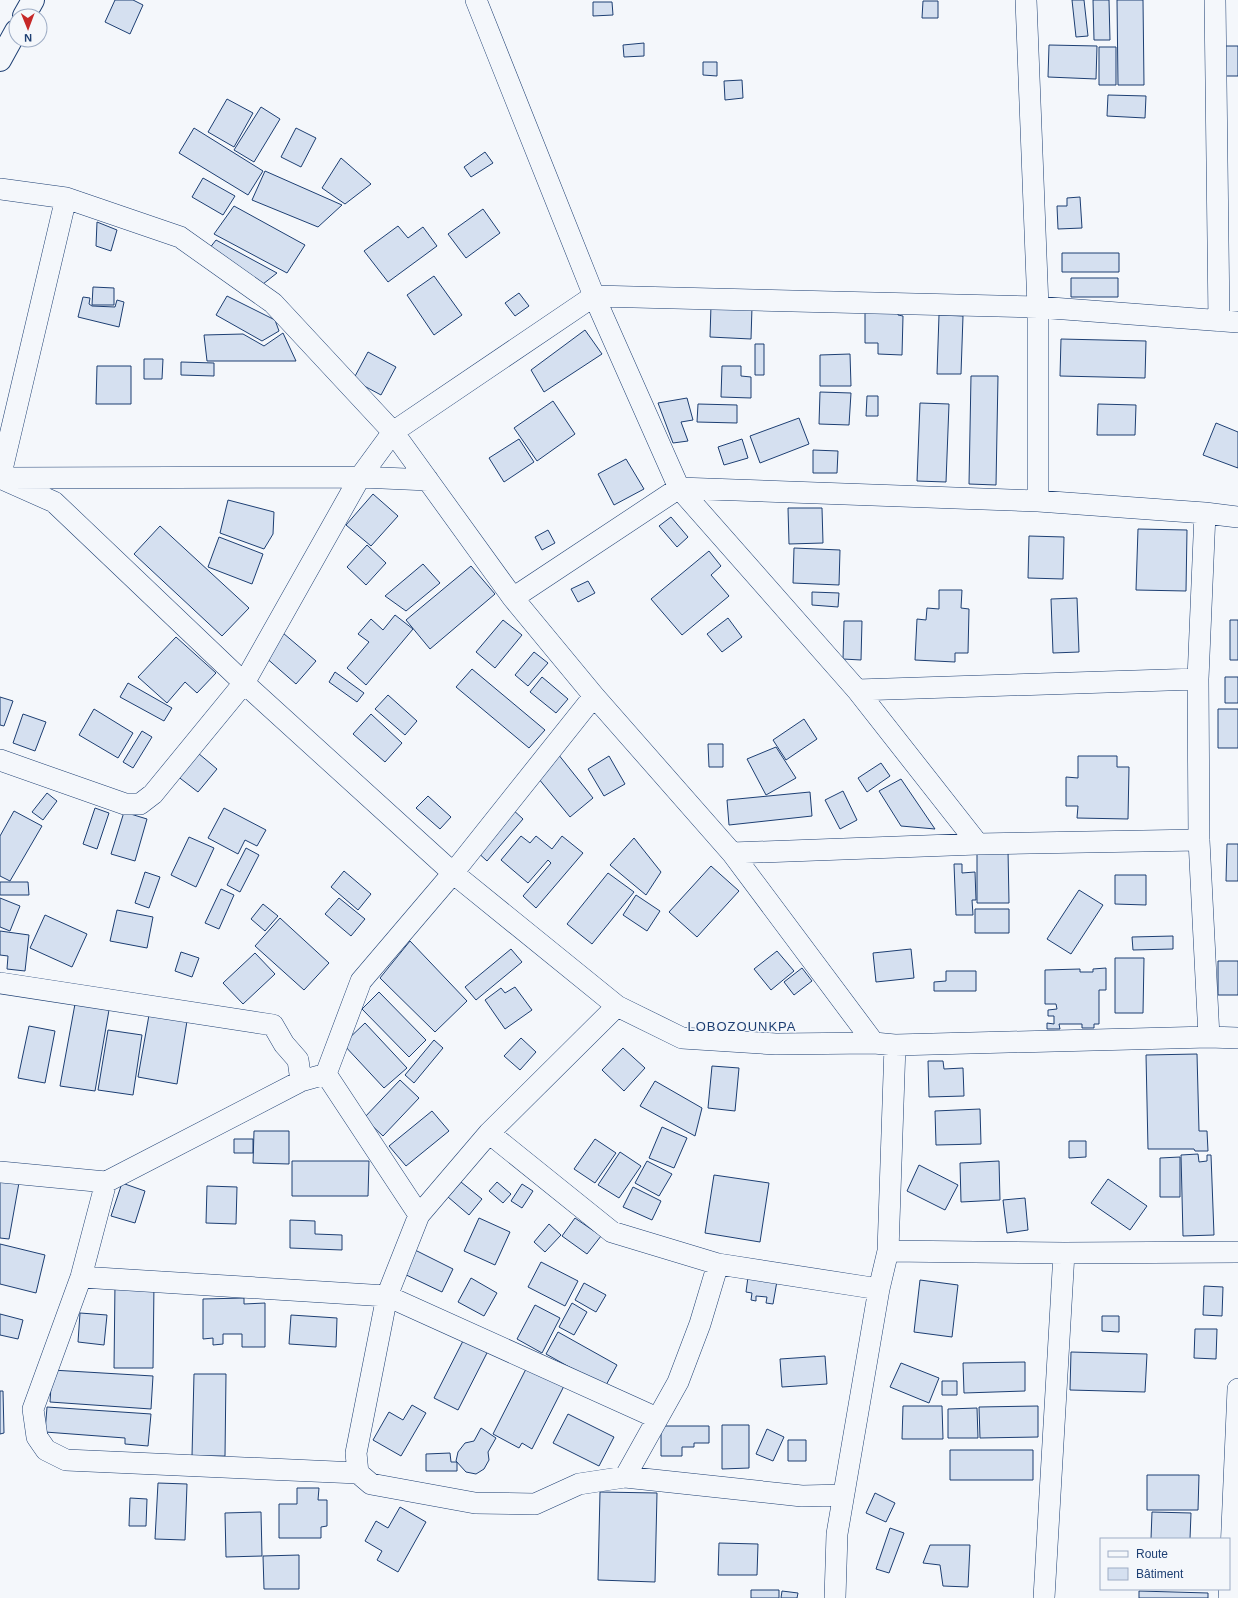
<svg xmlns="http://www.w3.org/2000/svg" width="1238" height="1598" font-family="Helvetica,sans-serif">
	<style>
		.building { fill: #d5e0f0; stroke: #1d3f73 }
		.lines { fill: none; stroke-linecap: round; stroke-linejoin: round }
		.street-casing { stroke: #1d3f73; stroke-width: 22 }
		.secondary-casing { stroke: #1d3f73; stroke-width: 24 }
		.street { stroke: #f4f7fb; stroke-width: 21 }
		.secondary { stroke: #f4f7fb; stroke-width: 22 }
		.labels { text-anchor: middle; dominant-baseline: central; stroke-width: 3; stroke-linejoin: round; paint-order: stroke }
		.neighbourhood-label { font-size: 13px; letter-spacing: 1px; fill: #1d3f73; stroke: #f4f7fb }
	</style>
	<rect width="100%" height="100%" fill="#f4f7fb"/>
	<path class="building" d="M115,0H133L143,5L130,34L105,22Z
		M1072,0H1084L1088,36L1076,37Z
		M1093,0H1109L1110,40H1094Z
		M1117,0H1143L1144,85H1118Z
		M923,1H938V18H922Z
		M593,2H612L613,15L593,16Z
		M644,43V56L624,57L623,45Z
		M1049,45L1097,46L1096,79L1048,77Z
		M1224,46H1238V76H1225Z
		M1099,47H1116V85H1099Z
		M703,62H717V76L703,75Z
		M742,80L743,98L725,100L724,81Z
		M1108,95L1146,96L1145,118L1107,116Z
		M227,99L253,113L234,147L208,132Z
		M261,107L280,119L254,162L234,150Z
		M194,128L263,171L248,195L179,153Z
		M296,128L316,138L301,167L281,157Z
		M485,152L493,163L471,177L464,167Z
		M341,158L371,184L345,204L322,188Z
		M265,171L342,205L318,227L252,200Z
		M203,178L235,196L223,215L192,197Z
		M1080,197L1082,228L1058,229L1057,206H1067V198Z
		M234,206L305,245L287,273L214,234Z
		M483,209L500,233L466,258L448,234Z
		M97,222L117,230L111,251L96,246Z
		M398,226L408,238L423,227L437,246L388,282L364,251Z
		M216,240L277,273L263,284L209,249Z
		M1062,253H1119V272H1062Z
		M434,276L462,315L434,335L407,295Z
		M1071,278H1118V297H1071Z
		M93,287L114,288V305H92Z
		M519,293L529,306L515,316L505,303Z
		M227,296L275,320L279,331L262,341L216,315Z
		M83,297L90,298L89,304L92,306L115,307L117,300L124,302L119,327L78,317Z
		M711,305L752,307L751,339L710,337Z
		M898,307V315L903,316L902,355L878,354V343H865V313Z
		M939,315L963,316L961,374H937Z
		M585,330L602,354L544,392L531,370Z
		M283,333L296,361H207L204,335L243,334L264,346Z
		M1061,339L1146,341L1145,378L1060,376Z
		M755,344H764V375H755Z
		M368,352L396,367L381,395L353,380Z
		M850,354L851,386H820V355Z
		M144,359H163L162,379H144Z
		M181,362L214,363V376L181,375Z
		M97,366H131V404H96Z
		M722,366H741V376L751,377V398L721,397Z
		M971,376H998L996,485L969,484Z
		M820,392L851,393L849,425L819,424Z
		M867,396H878V416H866Z
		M687,398L693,420L681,422L688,441L673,443L658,403Z
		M553,401L575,434L537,461L514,428Z
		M920,403L949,404L946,482L917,481Z
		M698,404L737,405V423L697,422Z
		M1098,404L1136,405L1135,435H1097Z
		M799,418L809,444L760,463L750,436Z
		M1216,423L1238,432V468L1203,455Z
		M519,439L534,462L504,482L489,458Z
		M742,439L748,458L724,465L718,447Z
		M813,450L838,451L837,473H813Z
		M626,459L644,489L614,505L598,474Z
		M373,494L398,516L371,546L346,525Z
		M228,500L274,512L273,534L264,549L220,533Z
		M788,508H822L823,543L789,544Z
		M671,517L688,537L677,547L659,526Z
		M160,526L249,608L222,636L134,554Z
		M1138,529L1187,530L1186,591L1136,590Z
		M548,530L555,543L542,550L535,537Z
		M1029,536L1064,537L1063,579L1028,578Z
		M219,537L263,554L252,584L208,567Z
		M367,545L386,563L366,585L347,567Z
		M794,548L840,550L839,585L793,583Z
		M709,551L721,566L711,575L729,596L682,635L651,599Z
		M423,564L440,583L406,611L385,596Z
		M471,566L495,594L430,649L406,620Z
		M588,581L595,593L578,602L571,589Z
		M939,590H962L961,608L969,609L968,653H955V662L915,660L917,619L926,620L927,608L939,609Z
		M812,592L839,593L838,607L812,605Z
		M1077,598L1079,652L1053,653L1051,599Z
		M395,615L413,629L366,685L347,668L369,642L358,634L371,619L383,630Z
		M728,618L742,637L722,652L707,634Z
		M503,620L522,635L495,668L476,652Z
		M1230,620H1238V660H1230Z
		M844,621H862L861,660L843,659Z
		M283,633L316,661L296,684L264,656Z
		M176,637L216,673L197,693L185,682L167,703L138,677Z
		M534,652L548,663L528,686L515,675Z
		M472,669L545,730L529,748L456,687Z
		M335,672L364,693L357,702L329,682Z
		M542,677L568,699L556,713L530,692Z
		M1225,677H1238V703H1225Z
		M128,683L172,708L164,721L120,697Z
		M388,695L417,721L405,735L375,709Z
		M0,697L13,701L4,726L0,725Z
		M94,709L133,733L118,758L79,735Z
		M1218,709H1238V748H1218Z
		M23,714L46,722L35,751L13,743Z
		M371,714L402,743L385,762L353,734Z
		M804,719L817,739L786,760L773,740Z
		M142,731L152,737L133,768L123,762Z
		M708,744H723V767H709Z
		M776,747L796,778L766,795L747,759Z
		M192,748L217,769L198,792L172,772Z
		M558,754L593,798L570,817L534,773Z
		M609,756L625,784L604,796L588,769Z
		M1078,756H1117V767H1129L1128,819L1077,818L1078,806H1066V777L1078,778Z
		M881,763L890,776L867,792L858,778Z
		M901,779L935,829L901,826L879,791Z
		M843,791L857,820L840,829L825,800Z
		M810,792L812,816L729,825L727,800Z
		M47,793L57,801L43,820L32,812Z
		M428,796L451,817L440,829L416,808Z
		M95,808L109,813L97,849L83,844Z
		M224,808L266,830L257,846L245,840L238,854L208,838Z
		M511,808L523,819L487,861L474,849Z
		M14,811L42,826L10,881L0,876V836Z
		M124,812L147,819L135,861L111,854Z
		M521,836L530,843L536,836L552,849L562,836L583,853L536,908L523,896L551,863L548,860L528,883L501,860Z
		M189,837L214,848L196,887L171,875Z
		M634,838L661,872L646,895L610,865Z
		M1227,844H1238V881H1226Z
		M246,848L259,855L240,892L227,885Z
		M977,850H1008L1009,903H977Z
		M954,864H962V873L975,872L976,900H972L973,915H956Z
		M711,866L739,891L697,937L669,912Z
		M344,871L371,894L358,910L331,887Z
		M145,872L160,877L149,908L135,903Z
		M608,873L634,892L592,944L567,924Z
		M1115,875H1146V905L1115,904Z
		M0,882H28L29,895H0Z
		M221,889L234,895L219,929L205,923Z
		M1079,890L1103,905L1071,954L1047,939Z
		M636,895L660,911L647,931L623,915Z
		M0,898L20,906L10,931L0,927Z
		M339,898L365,919L351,936L325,914Z
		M263,904L278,916L265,931L251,919Z
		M975,909H1009V933H975Z
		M117,910L153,917L147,948L110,941Z
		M45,915L87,934L72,967L30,948Z
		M280,918L329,963L304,990L255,946Z
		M0,931L29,935L25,971L7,969L8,956L0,955Z
		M1173,936V949L1133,950L1132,937Z
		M410,941L467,1001L435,1032L380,978Z
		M511,949L522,962L476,1000L465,987Z
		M911,949L914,978L876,982L873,953Z
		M777,951L794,971L771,990L754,969Z
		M181,952L199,958L192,977L175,971Z
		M255,953L275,974L243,1004L223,983Z
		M1115,958H1144L1143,1013H1115Z
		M1218,961H1238V995H1218Z
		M802,968L812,981L794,995L784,982Z
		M1106,968V990H1099V1024H1094V1028H1082V1024H1059L1060,1029H1047V1023L1054,1024V1016H1048V1010L1057,1009L1056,1004H1045V970L1080,969V972H1093V969Z
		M946,971H976V991H934V982L946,981Z
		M515,987L532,1010L505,1029L485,1000L501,988L505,993Z
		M379,992L426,1040L409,1057L362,1009Z
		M75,1004L109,1010L95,1091L60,1086Z
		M149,1015L187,1021L177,1084L138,1077Z
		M365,1023L407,1068L384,1088L343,1044Z
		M29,1026L55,1031L45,1083L18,1078Z
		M108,1030L142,1035L133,1095L98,1090Z
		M521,1038L536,1052L520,1070L504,1056Z
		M434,1040L443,1048L414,1083L405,1075Z
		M623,1048L645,1068L624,1091L602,1070Z
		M1197,1054L1199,1131H1207L1208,1151H1195L1194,1149H1148L1146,1055Z
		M928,1061H943L944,1069L963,1068L964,1096L929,1097Z
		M712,1066L739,1068L735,1111L708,1108Z
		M400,1080L419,1098L383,1136L364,1118Z
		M655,1081L702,1108L695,1136L640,1106Z
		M980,1109L981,1144L936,1145L935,1111Z
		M432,1111L449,1131L406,1166L389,1146Z
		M662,1127L687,1138L674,1168L649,1158Z
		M254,1131H289V1164L253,1163Z
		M234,1139H253V1153H234Z
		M595,1139L616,1153L595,1183L574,1169Z
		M1069,1141H1086V1157L1069,1158Z
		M620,1152L641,1166L619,1198L598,1185Z
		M1198,1154L1199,1162L1207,1161V1155H1211L1214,1235L1183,1236L1181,1155Z
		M1180,1157V1197H1160V1158Z
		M292,1161H369L368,1196H292Z
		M647,1161L672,1174L659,1196L635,1183Z
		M999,1161L1000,1200L961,1202L960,1163Z
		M919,1165L958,1185L945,1210L907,1191Z
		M0,1174L20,1177L9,1239L0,1238Z
		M714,1175L769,1183L760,1242L705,1233Z
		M1108,1179L1147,1206L1130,1230L1091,1203Z
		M461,1182L482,1199L469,1215L448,1197Z
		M497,1182L511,1194L503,1203L489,1191Z
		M122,1183L145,1191L135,1223L111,1216Z
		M522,1184L533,1191L522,1208L511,1201Z
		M207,1186L237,1187L236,1224L206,1223Z
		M633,1187L661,1201L652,1220L623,1207Z
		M1025,1198L1028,1230L1007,1233L1003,1200Z
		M479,1218L510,1232L495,1265L464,1251Z
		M575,1218L601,1236L587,1254L562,1236Z
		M290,1220L315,1221V1234L342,1235V1250L290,1248Z
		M549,1224L561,1235L545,1252L534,1242Z
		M0,1244L45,1255L36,1293L0,1284Z
		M411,1248L453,1269L442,1292L400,1272Z
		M541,1262L578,1281L565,1306L528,1287Z
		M748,1277L777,1281L773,1304L766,1303L767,1297L756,1296V1301L751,1300L752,1293L746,1292Z
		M471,1278L497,1293L484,1316L458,1302Z
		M920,1280L958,1285L952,1337L914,1332Z
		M115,1283H154L153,1368H114Z
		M584,1283L606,1295L596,1312L575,1300Z
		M1204,1286L1223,1287L1222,1316L1203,1315Z
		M244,1298V1304L265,1303V1347H242V1334H223V1344L213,1345V1338L203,1339V1299Z
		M572,1303L587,1312L574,1335L559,1327Z
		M535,1305L560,1318L542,1353L517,1339Z
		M80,1313L107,1315L104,1345L78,1342Z
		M0,1314L23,1320L18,1339L0,1335Z
		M291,1315L337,1318L336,1347L289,1344Z
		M1102,1316H1119V1332L1102,1331Z
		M1195,1329H1217L1216,1359L1194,1358Z
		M558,1332L617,1365L605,1387L546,1354Z
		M465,1337L489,1349L458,1410L434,1398Z
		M1071,1352L1147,1354L1145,1392L1070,1390Z
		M825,1356L827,1384L782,1387L780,1359Z
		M1025,1362V1391L964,1393L963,1363Z
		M901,1363L939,1378L929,1403L890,1387Z
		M527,1367L564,1386L532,1449L522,1443L519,1448L493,1434Z
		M52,1370L153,1376L151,1409L50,1402Z
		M194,1374H226L225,1456H192Z
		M942,1381H957V1395H942Z
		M0,1391H3L4,1433L0,1434Z
		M412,1405L426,1413L401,1456L373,1440L389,1412L403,1420Z
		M903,1406H942L943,1439H902Z
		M1038,1406V1437L980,1438L979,1407Z
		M47,1407L151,1414L148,1446L125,1444V1438L45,1432Z
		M977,1408L978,1438H948V1409Z
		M568,1414L614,1437L599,1466L553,1443Z
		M722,1425H749V1468L722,1469Z
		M661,1426H709V1443H694V1447H682V1456H661Z
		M481,1428L496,1438L488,1452L489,1460L484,1469L476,1474L466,1472L456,1461L458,1452L465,1443L474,1441Z
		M767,1429L784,1437L773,1461L756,1454Z
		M788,1440H806V1461H788Z
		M950,1450H1033V1480H950Z
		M450,1453L451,1462H457V1471H426V1454Z
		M1147,1475H1199L1198,1510H1147Z
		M158,1483L187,1484L185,1540L155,1539Z
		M297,1488H319L318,1500H327V1526L321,1527V1538H279V1504H297Z
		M600,1492L657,1493L655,1582L598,1580Z
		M875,1493L895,1503L886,1522L866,1513Z
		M130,1498L147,1499L146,1526H129Z
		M400,1507L426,1522L398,1572L377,1560L382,1551L365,1541L376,1521L388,1528Z
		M261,1512L262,1556L226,1557L225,1513Z
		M1152,1512L1191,1513L1190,1539H1151Z
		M890,1528L904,1533L889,1573L876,1569Z
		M719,1543L758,1544L757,1575H718Z
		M930,1545H970L968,1587L943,1586L940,1565L923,1563Z
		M299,1555V1589H264L263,1556Z
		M751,1590H779V1598H751Z
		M782,1591L798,1593L797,1598H781Z
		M1139,1591L1208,1593V1598H1139Z"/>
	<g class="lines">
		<defs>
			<path id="street" d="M476,0L594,296L679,488L857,690L978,844
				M1026,0L1038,307V501
				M1215,0L1219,321
				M0,189L66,198L180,237L273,303L393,432L513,598L594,696L732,853L874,1043
				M66,198L0,478L54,502L244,683L453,873L617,1006L682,1038L776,1044L874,1043L895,1045L1209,1037L1238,1038
				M6,478L360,477L428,480
				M1205,513L1198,679L1199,840L1209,1037
				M513,598L679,488L1038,501L1205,513L1238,517
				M857,690L1198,679
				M0,760L125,804H140L153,794L244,683L360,477L393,432L594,296L1038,307L1238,322
				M732,853L978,844L1199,840
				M0,983L273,1025L284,1044L298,1060L301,1081
				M617,1006L489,1133L419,1215L387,1296L657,1418
				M326,1074L361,981L453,873L594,696
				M489,1133L612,1232L718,1264L879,1289
				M0,1172L106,1182L301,1081L326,1074L419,1215
				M106,1182L81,1277L33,1409L37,1437L46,1450L66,1460L358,1473L371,1484L475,1503L535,1504L579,1484L625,1477L802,1496L843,1495
				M888,1251L1064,1253L1238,1252
				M81,1277L387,1296L356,1453L358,1473
				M625,1477L678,1382L700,1324L718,1264
				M835,1598L837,1534L879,1289L888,1251L895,1045
				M1044,1598L1064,1253
				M1229,1598L1238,1389"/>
			<path id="secondary" d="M24,16L33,0
				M0,60L16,31"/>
		</defs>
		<use href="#street" class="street-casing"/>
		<use href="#secondary" class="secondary-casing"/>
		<use href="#street" class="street"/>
		<use href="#secondary" class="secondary"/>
	</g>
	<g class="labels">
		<g class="neighbourhood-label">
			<text x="742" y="1026">LOBOZOUNKPA</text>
		</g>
	</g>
	<rect x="1100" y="1538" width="130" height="52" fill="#f4f7fb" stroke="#9eadc5"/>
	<rect x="1108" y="1551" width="20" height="6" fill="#f4f7fb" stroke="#9eadc5"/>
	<text x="1136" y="1558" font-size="12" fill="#1d3f73">Route</text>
	<rect x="1108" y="1568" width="20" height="12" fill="#d5e0f0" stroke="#9eadc5"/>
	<text x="1136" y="1578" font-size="12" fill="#1d3f73">Bâtiment</text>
	<g transform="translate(28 28) rotate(179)"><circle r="19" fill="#f4f7fb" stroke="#9eadc5"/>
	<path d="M0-3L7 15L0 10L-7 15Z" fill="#c62828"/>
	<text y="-6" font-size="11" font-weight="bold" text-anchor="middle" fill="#1d3f73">N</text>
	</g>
</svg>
